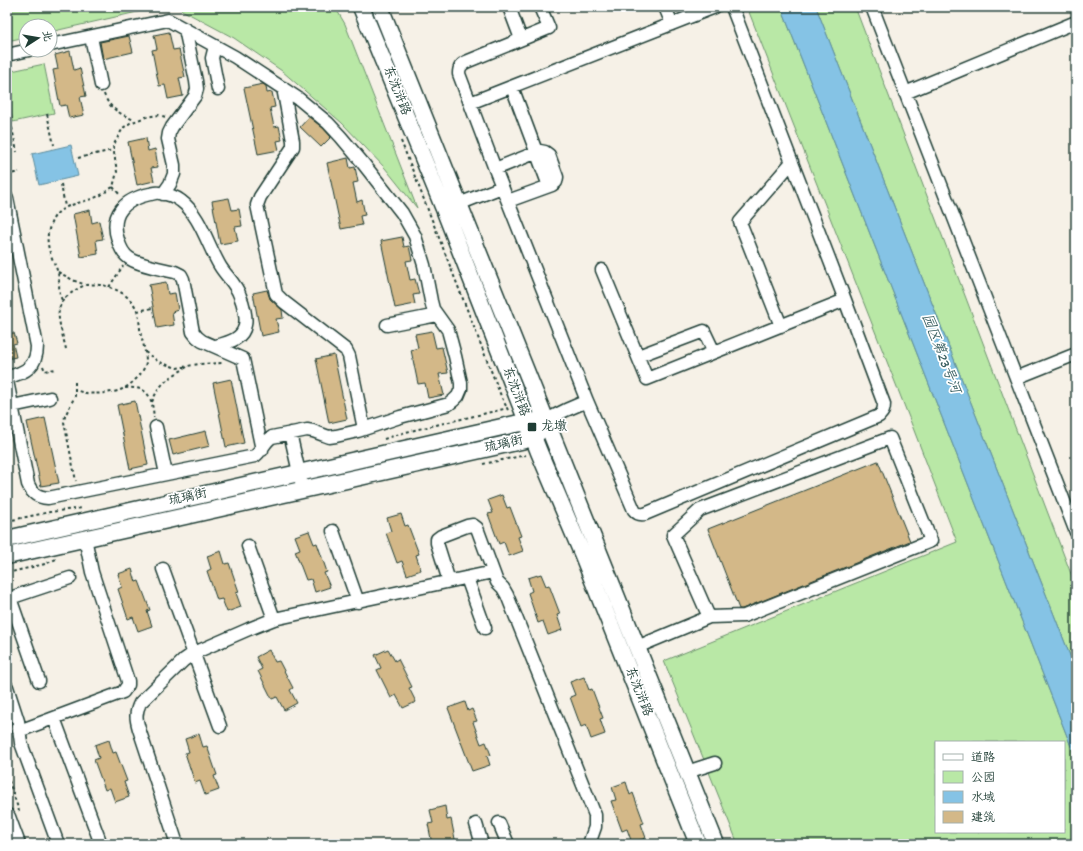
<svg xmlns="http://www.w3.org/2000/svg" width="1083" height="851" font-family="'Gochi Hand','LXGW WenKai TC',sans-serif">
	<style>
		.green { fill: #b9e8a6; stroke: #6c926d; fill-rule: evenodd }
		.water { fill: #85c3e5; stroke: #5c8d9e }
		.building { fill: #d3b888; stroke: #1f3d34 }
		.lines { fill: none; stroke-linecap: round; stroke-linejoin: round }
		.minor-casing { stroke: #1f3d34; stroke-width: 15 }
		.major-casing { stroke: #1f3d34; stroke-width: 19 }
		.path { stroke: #1f3d34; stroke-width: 2; stroke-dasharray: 3 3; stroke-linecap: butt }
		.minor { stroke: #fff; stroke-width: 12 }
		.major { stroke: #fff; stroke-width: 16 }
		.poi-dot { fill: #1f3d34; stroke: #fff; stroke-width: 1.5 }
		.labels { text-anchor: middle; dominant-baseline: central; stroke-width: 3.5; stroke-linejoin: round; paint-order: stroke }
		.street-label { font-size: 13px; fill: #1f3d34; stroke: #fff }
		.poi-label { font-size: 13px; fill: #1f3d34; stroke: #fff; text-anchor: start }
		.water-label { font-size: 14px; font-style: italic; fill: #385e60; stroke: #fff }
	</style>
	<rect width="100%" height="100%" fill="#f6f1e7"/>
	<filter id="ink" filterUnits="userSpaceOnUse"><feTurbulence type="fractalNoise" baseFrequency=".025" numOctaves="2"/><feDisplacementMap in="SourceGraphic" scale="8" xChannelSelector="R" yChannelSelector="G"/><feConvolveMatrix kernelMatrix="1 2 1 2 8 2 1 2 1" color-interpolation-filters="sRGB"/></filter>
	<g filter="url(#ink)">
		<path class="green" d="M7,7H159L50,32V26H26V37L7,41Z
			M176,7H335L345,24L417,208L385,168L342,123L282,71L234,38Z
			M747,7H781L1076,759V844H738L664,661L957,542L910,420ZM936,742H1064V832H936Z
			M816,7H855L1076,587V671Z
			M44,64L54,113L13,122L7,92V72Z"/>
		<path class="water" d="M781,7H816L1076,671V759Z
			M71,145L78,176L39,185L32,154Z"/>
		<path class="building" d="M169,32L173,50L179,49L185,77L179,78L183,96L168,99L165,85L159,86L152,50L157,49L154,35Z
			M129,36L133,52L103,59L100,42Z
			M70,51L74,70L80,68L86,96L80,97L84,115L69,118L66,105L60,106L53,70L58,69L55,55Z
			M263,84L266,86L267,93L272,92L275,107L270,108L274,127L279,126L282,140L277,141L279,150L258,154L244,88Z
			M309,117L323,128L331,137L321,147L300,127Z
			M146,138L148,151L155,149L158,167L151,168L154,181L137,185L128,142Z
			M348,158L350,168L355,167L358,182L353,183L357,202L362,200L365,215L360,216L362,225L341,229L327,163Z
			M229,198L232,210L239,209L242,226L235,227L238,241L220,244L212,201Z
			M90,210L92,223L99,221L103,239L96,240L98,254L81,257L73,214Z
			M402,237L404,247L409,246L412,260L406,261L410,280L415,279L419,294L413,295L415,304L395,308L381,241Z
			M166,282L168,294L175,293L178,310L172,312L174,325L157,328L149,285Z
			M267,290L270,299L282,310L283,318L276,319L279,332L261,336L253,293Z
			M432,331L436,348L442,347L448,373L439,374L444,395L428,398L425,383L418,384L411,350L418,348L415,334Z
			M10,332L11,333H14L17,343L13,344L16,357L7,359V333Z
			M334,355L347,419L329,423L316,359Z
			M231,379L244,443L226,447L213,383Z
			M135,401L148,465L130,469L117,405Z
			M45,418L59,483L41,486L27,422Z
			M206,431L210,446L173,455L169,440Z
			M878,461L910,541L742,609H739L708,529Z
			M502,495L507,508L510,507L521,536L518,537L523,551L509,556L504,542L499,544L488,514L493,513L488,500Z
			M401,514L405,526L408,525L419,554L416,555L421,570L407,575L402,561L397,563L386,533L391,531L387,518Z
			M309,531L314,544L317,543L327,572L324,573L330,587L315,592L311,579L306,580L295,551L300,549L295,536Z
			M221,551L225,564L229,563L239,592L236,593L241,607L227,612L222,599L217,600L207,571L211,569L207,556Z
			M132,569L136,582L139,581L150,610L147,611L152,626L138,631L133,617L128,619L118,589L122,587L118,574Z
			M541,574L546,586L549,585L560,614L557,615L562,630L548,635L543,621L538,623L528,593L532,591L528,578Z
			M388,649L395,661L398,659L412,687L409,688L416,702L403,708L396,695L391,698L377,670L381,668L375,655Z
			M269,650L275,662L279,661L293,688L290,690L297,703L284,710L277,697L272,699L258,671L262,669L256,657Z
			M584,677L589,690L592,689L603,718L600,719L605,734L591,739L586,725L581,727L570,697L575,695L570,682Z
			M465,702L468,711L472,709L477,721L473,722L481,744L486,742L491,755L487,756L490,765L472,771L448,708Z
			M199,734L203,747L207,746L217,775L214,776L219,790L205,795L200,781L195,783L185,753L189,752L185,739Z
			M109,740L113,753L116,752L127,781L124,782L129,797L115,802L110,788L105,790L94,760L99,758L95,745Z
			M626,782L630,795L633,793L644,823L641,824L646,838L632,843L627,829L622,831L611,801L616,800L612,787Z
			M445,806L447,820L451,819L456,844H432L428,824L433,823L430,810Z"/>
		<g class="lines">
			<defs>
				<path id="minor" d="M509,7L521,39
					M540,7L549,28L466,62C461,65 459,67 459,74L495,169L587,401L634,510C637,514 640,515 645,514L879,416C883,412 884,410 884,404L845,300L732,7
					M665,7L672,24
					M872,7L1076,532
					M91,37L101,85
					M215,46L212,58L218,89
					M7,55L29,50
					M512,87L549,186
					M283,88L293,141V147L260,197L257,205L276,294L284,302L346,350L349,356L364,429
					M905,93L1076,22
					M470,103L715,7
					M495,169L540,151L545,152L549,155L557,177L556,182L552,185L508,201
					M163,194L170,184L174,174V165L168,139L169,133L172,127L195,96L197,89L196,81L185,29
					M7,198L37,346C37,366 26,373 7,377
					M451,207L502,187
					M602,270L647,379L845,300
					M387,325L437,315
					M781,326L740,222L792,162
					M215,346C226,343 243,340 245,325C247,318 243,303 240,296C236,284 226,276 220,266C208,246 200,215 181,201C176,197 166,193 159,193C156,192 153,194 150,194C125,199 109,214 118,240C120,247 123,254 129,258C138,265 163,269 175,272L181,275L183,279L193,332L197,337L202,341L243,359L262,450
					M638,356L704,331L714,352
					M1016,378L1076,354
					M7,381L28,484C32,494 38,497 48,498L255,456C262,451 264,442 272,437L307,430L313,431L329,437L336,436L358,431L400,417L449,404L454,400L458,396L461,389V383L455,356L448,330L433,309L431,301L424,265L415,236L402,213L362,162L341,137L328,123L299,99L235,57L168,20L50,45
					M12,406L50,398
					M546,420L566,410L587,401
					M156,427L166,474
					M290,433L303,490
					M333,531L358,602
					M248,546L274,619
					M163,569L220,726
					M467,578L485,628
					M449,581L437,543V539L441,536L467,526L473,525L477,528L497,582L503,588L507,595L595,815V827L589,844
					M10,598L39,681
					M7,599L70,578
					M637,647L709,617L744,616L931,541L890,438L700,510L673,535L709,617
					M7,687L18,721L21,743L58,844
					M54,718L101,844
					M19,731L123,692L128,685V681L92,572L85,538
					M687,772L715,763
					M499,823L508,844
					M476,824L482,844
					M177,844L139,729C136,719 135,713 140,703L184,660L194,653L249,629L274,619L493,572"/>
				<path id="major" d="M361,7L444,209L539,452L582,553L698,844
					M380,7L716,844
					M7,539L515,424L536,421
					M7,556L534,438L540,430
					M7,817L17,844"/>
			</defs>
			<use href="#minor" class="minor-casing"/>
			<use href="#major" class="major-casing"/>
			<path class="path" d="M104,94C109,109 121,114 134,120
				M7,104L17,152
				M47,114L54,145
				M401,141L501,396L508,410
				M78,158L113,150
				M7,175L19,172
				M61,184L65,207
				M113,187L120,195
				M58,272L75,281L86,285
				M109,287L123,266
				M62,300C57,290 61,281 57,270C54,262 49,253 48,244C47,238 48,232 50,226C57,202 82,205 101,195C105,193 109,189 113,187L117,172L113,146L123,128L130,123L146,117L159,115L166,117
				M137,311L153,308
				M66,349C64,340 57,319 59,310C59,308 61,304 62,302C64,298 70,294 73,292C77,289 82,286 87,285C105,282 128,292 136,308C140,316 139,326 141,335C143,343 146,353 146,362C145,372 130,387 120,390C118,391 114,392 112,392C100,394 87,395 76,390
				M145,352L159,362L177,368L199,364L224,363
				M43,366L45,371L55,369
				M75,382V396L65,416L64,422L76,481
				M125,388C149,386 152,397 154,418
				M152,402C160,382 169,378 187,367
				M384,439L406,432L508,408
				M483,464L526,455
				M7,521L50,512L82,508
				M7,573L45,564L56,559
				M7,775L19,811"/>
			<use href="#minor" class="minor"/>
			<use href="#major" class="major"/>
		</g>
	</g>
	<rect class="poi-dot" x="527" y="422" width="10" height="10" rx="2"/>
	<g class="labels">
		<g class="street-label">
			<text transform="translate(396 91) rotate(68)">东沈浒路</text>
			<text transform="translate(515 392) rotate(69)">东沈浒路</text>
			<text transform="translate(504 445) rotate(-13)">琉璃街</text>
			<text transform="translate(188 498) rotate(-13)">琉璃街</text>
			<text transform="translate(638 692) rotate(68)">东沈浒路</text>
		</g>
		<g class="poi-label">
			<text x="541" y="427">龙墩</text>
		</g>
		<g class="water-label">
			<text transform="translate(940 354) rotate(69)">园区第23号河</text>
		</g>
	</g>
	<rect width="1083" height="851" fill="none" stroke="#fff" stroke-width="24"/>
	<rect x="12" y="12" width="1059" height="827" fill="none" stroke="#1f3d34" stroke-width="1.5" filter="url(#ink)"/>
	<rect x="935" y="741" width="130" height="92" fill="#ffffff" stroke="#a5b1ae"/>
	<rect x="943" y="754" width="20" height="6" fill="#ffffff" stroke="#a5b1ae"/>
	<text x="971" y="761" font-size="12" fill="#1f3d34">道路</text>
	<rect x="943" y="771" width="20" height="12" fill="#b9e8a6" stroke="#a5b1ae"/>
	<text x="971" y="781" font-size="12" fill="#1f3d34">公园</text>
	<rect x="943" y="791" width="20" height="12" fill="#85c3e5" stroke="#a5b1ae"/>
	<text x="971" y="801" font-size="12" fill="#1f3d34">水域</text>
	<rect x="943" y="811" width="20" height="12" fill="#d3b888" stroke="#a5b1ae"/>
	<text x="971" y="821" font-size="12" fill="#1f3d34">建筑</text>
	<g transform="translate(38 38) rotate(78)"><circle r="19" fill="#ffffff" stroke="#a5b1ae"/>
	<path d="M0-3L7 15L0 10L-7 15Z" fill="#1f3d34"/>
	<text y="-6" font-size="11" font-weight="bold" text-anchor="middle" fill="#1f3d34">北</text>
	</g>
</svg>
